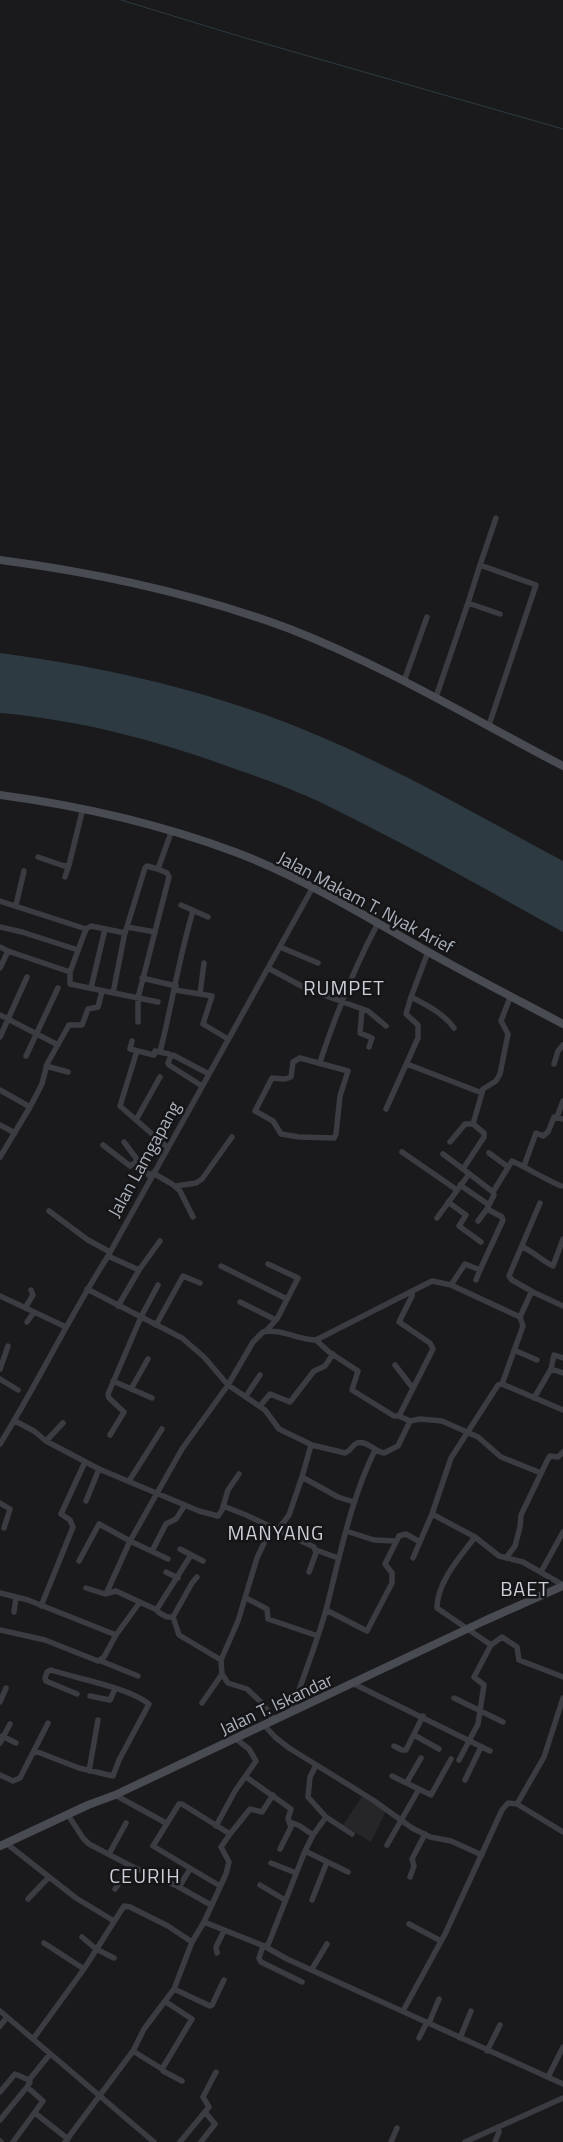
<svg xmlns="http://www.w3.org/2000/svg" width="563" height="2142" font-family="'Titillium Web',sans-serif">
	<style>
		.built { fill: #262629 }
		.water { fill: #2e3a42 }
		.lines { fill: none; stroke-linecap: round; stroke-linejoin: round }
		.stream { stroke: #2e3a42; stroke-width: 1 }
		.street { stroke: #3a3c42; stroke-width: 5.5 }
		.secondary { stroke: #484b52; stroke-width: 8 }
		.labels { text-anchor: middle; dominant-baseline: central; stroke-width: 5; stroke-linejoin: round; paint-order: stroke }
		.street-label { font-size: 18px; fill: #abb1bc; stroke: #151517 }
		.quarter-label { font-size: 20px; letter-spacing: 1px; fill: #cdd0d8; stroke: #151517 }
	</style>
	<rect width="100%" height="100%" fill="#1a1a1c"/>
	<path class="built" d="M363,1795L387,1809L371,1842L343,1825Z"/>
	<path class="water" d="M0,653C105,667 208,690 307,731C395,767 479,816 563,861V932C489,891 415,849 340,812C307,795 273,782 238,770C162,742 82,720 0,713Z"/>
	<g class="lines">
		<path class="stream" d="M121,0L242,37L563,129"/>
		<path class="street" d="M480,565L496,518
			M468,603L480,565L536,585L489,725
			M404,681L427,617
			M436,697L468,603L500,614
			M38,857L64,866L69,865L83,808
			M65,877L69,865
			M0,901L86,929L70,972V984L158,1002
			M16,905L24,871
			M181,905L208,917
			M0,927L22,932L78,950
			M127,927L155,932
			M86,929L91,926L125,933L145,868L147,866L158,869
			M0,947L8,951
			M280,947L318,963
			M428,952L411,997C427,1005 444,1014 454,1028
			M0,968L8,951L70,972
			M268,968L307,989L368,1011L386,1026
			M142,978L176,986
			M91,988L105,929
			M175,990L212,996L203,1024L228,1039
			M113,993L125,932
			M200,994L204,963
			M362,1010L360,1033L372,1038L369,1047
			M0,1015L58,1045
			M138,1022V998L169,877L167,873L158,869L172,830
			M0,1037L27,977
			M132,1041L130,1049L154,1055L155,1051L169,1054
			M160,1052C172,1005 179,957 193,911
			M136,1054L120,1106L167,1147
			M26,1056L58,988
			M300,1058L348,1071L340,1096L336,1134L334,1138L299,1137L281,1134L273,1121L255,1111L272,1078L285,1079L291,1077L293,1062Z
			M320,1062C336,1014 354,968 378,923
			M407,1064L482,1093L483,1089L496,1081L500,1074L508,1034L501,1021L511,995
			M554,1064L558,1051L563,1045
			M46,1066L68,1072
			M202,1086L169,1065L168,1063L171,1056L173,1055L209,1074
			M0,1090L30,1107
			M386,1109L418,1038V1025L406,1014L411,997
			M557,1117L563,1101
			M136,1120L160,1077
			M0,1125L15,1133
			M124,1142L151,1178
			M450,1142L465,1124H473
			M103,1145L130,1166L139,1160
			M402,1152L457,1190
			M489,1153L508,1167
			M443,1154L463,1169
			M0,1157L30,1107L42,1084L47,1064L69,1025H82L88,1009L98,1007L102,991
			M524,1166L536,1133L543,1136L548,1132L554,1117L563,1119
			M153,1173L172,1184L180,1191L193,1217
			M460,1185L489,1205
			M176,1186L196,1183L202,1179L232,1137
			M493,1192L512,1161C529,1169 543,1178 561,1186
			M448,1202L466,1215L459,1226L481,1242
			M49,1211L88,1240L110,1252
			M437,1218L469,1174
			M478,1221L487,1209
			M523,1247C535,1253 541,1260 553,1266L563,1239
			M108,1256L139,1270L118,1306
			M221,1266L287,1299
			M139,1270L160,1241
			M476,1280L480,1270
			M451,1285L465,1264L480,1270L503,1220L502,1217L487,1209L494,1195L493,1192L463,1169L484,1137V1133L473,1124L482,1093
			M87,1289L182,1338L204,1357L228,1385L265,1410L279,1429L312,1445L345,1453C351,1451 352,1445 357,1443C366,1440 376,1452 384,1453L398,1446L410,1421
			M533,1292L512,1280L509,1276L540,1203
			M0,1296L66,1327
			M240,1302L276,1320
			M25,1308L33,1295L31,1290
			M27,1322L34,1312
			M156,1325L183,1276L200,1283
			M266,1331L277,1319L298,1278L268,1264
			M316,1340L329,1352L358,1371L352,1390L394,1416H399L410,1421L420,1419L442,1421L478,1437L501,1457L541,1473
			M514,1350L537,1360
			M395,1365L412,1387
			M0,1369L8,1346
			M551,1369L554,1355L563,1358
			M0,1379L18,1390
			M113,1381L152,1398
			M502,1384L523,1326L520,1317L531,1293H535L563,1306
			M131,1389L148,1359
			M246,1396L260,1375
			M534,1398L551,1369L563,1373
			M260,1406L270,1394L290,1402L314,1371L325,1366L333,1354
			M399,1416L433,1349L430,1343L399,1322L412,1296V1291
			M15,1421L34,1431L46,1441L99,1469L199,1511L218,1516L222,1510L228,1490L239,1474
			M110,1435L124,1412L109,1398L108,1394L141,1317L158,1285
			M46,1441L63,1423
			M0,1444C38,1383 69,1317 108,1256L313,887
			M302,1477L311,1445
			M129,1481L162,1429
			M86,1501L99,1469
			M0,1503L10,1509L4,1528
			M223,1506L246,1515L314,1547L316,1553L309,1572
			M432,1514L475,1537L499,1556L523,1562L563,1585
			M271,1528L257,1558L238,1621L221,1660L222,1674L228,1683L247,1689L263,1704L274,1720
			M277,1531L289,1515L302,1477L338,1497L354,1502
			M346,1531L374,1540L396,1541
			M475,1537C460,1557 437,1582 437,1608L491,1645
			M180,1549L203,1561
			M316,1550L338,1558
			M152,1551L166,1524L176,1519L185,1505
			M413,1558L432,1514L451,1458L498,1385L502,1384L563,1410
			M506,1558L515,1546L520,1527L521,1515L547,1461L550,1456L558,1457L563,1452
			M79,1561L99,1524L130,1541L182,1449L228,1385L253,1342L263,1332C279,1328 299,1340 316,1340L432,1281L451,1285L520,1317
			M166,1572L178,1578
			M541,1572L563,1532
			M197,1577L192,1583L173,1617L179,1635L221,1660
			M86,1588L105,1594L116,1591L157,1610
			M0,1593L28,1600L116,1635L104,1657L98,1661L45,1640L0,1630
			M106,1594L130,1541L168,1559
			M246,1598L267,1609L268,1619L318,1636
			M41,1606L73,1527L70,1520L61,1514L85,1462
			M326,1610L367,1631L392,1583V1573L385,1564L399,1536L406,1534L420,1542
			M14,1612L16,1597
			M173,1617H167L158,1612L157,1609L191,1555
			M116,1635L140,1602
			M101,1661L138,1676
			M354,1684L490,1751
			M90,1696L110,1700L115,1689
			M454,1698L503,1722
			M563,1698L544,1757L517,1804L563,1832
			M0,1702L6,1688
			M202,1703L222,1674
			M291,1712C303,1678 316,1645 326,1610C340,1556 350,1501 375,1450
			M264,1725L275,1737L289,1748L373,1800L412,1828L430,1837L451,1841L482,1855
			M414,1735L439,1749
			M2,1736L16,1743
			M0,1743L10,1724
			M394,1746L402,1750H406L423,1716
			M35,1751L79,1768L113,1776L119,1760L149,1704C127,1687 78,1679 51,1670L47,1672L45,1678L46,1681L77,1694
			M459,1760L478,1724L484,1685L474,1677L491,1645L502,1637L517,1647L519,1660L563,1677
			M316,1765L310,1777L308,1797L326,1817L352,1834
			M89,1771L98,1720
			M0,1775L13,1781L20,1778L48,1723
			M392,1776L431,1795L451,1759
			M246,1777L291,1809L288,1819L291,1827L280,1849
			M465,1780L481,1747
			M407,1782L421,1758
			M115,1795L166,1823
			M68,1815L83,1838L89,1844L131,1866L177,1886L211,1905
			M290,1822L300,1826L313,1835
			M216,1826L235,1791L256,1761L249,1749L236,1739
			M230,1834L250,1809L262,1812L273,1795
			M7,1844L76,1898L114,1921
			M387,1845L419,1789
			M305,1851L348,1872
			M109,1854L126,1823
			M271,1863L296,1873
			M410,1877L414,1866L412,1859L425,1834
			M260,1885L285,1900
			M179,1887L190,1869
			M115,1889L131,1866
			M28,1899L48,1878
			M312,1900L327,1862
			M204,1922L264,1946L268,1945L305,1851L313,1835L326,1817
			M409,1924L441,1941
			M82,1937L96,1949L114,1958
			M44,1943L84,1969
			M263,1946L259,1958L261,1962L302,1982
			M264,1946L287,1959L563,2084
			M217,1953L216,1947L224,1931
			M312,1969L327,1944
			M174,1989L210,2006L212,2005L224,1980
			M166,2002L192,2019L162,2069L163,2071L182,2081
			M0,2011L154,2142
			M403,2011L445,1934L502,1810L508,1803L517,1804
			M429,2023L439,1999
			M0,2026L7,2017
			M419,2038L427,2022
			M460,2038L471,2011
			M33,2039L84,1969L124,1906L130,1907L168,1926L192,1942
			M133,2051L162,2069
			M487,2051L500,2025
			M548,2077L563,2047
			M0,2092L15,2074L29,2080
			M35,2113L68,2139
			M0,2120L27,2087L30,2082L29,2080L50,2054
			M0,2141L1,2142
			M13,2142L43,2101L27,2087
			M65,2142L133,2051L144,2029L174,1989L192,1942L204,1922L226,1874L229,1862L221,1847L230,1834L182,1804H179L153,1846L220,1886
			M180,2142L209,2107L203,2097L216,2072
			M201,2142L215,2124L205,2112
			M391,2142L397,2128
			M465,2142L563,2098
			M495,2142L499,2132L498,2127"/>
		<path class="secondary" d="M0,560C99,573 196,594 290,629C385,666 473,719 563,766
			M0,795C82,806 157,823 235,852C301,877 362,914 423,949C469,975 516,999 563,1024
			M0,1846L88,1805L115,1795L484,1621L563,1586"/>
	</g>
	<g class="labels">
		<g class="street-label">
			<text transform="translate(366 902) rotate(28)">Jalan Makam T. Nyak Arief</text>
			<text transform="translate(144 1159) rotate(-61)">Jalan Lamgapang</text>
			<text transform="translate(276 1704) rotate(-25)">Jalan T. Iskandar</text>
		</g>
		<g class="quarter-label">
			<text x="344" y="987">RUMPET</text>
			<text x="276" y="1532">MANYANG</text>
			<text x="525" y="1588">BAET</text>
			<text x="145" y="1875">CEURIH</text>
		</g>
	</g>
</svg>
